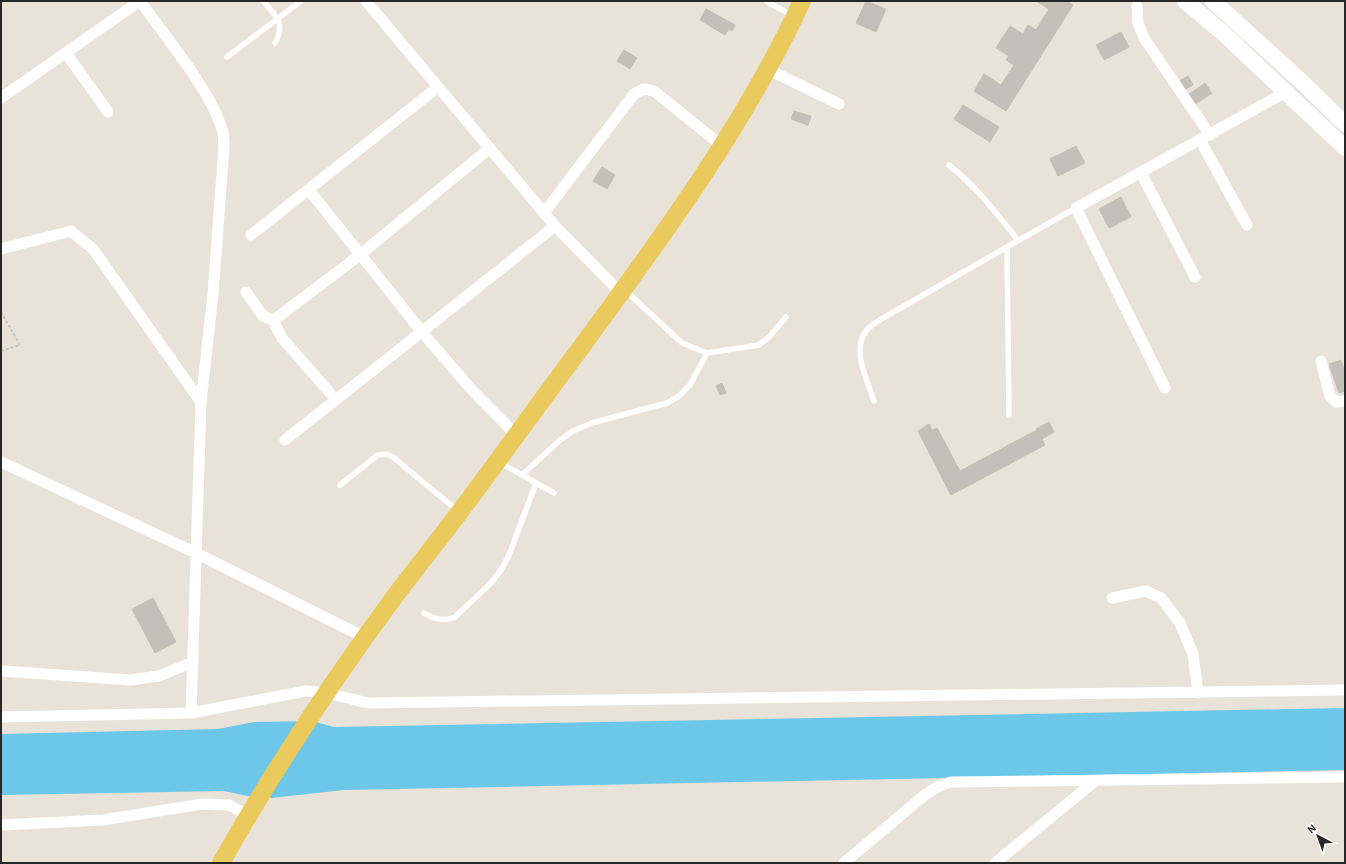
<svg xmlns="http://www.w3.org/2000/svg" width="1346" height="864" font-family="'Alegreya Sans',sans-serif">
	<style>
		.water { fill: #6dc7e9 }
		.building { fill: #c4bfb8; stroke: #c4beb2 }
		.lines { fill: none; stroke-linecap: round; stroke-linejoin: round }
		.path { stroke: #c3c3c3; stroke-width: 2; stroke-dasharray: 3 2; stroke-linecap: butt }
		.lane { stroke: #fff; stroke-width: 5.5 }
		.street { stroke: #fff; stroke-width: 11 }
		.secondary { stroke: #fff; stroke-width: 16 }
		.primary { stroke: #eaca5c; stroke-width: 18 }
	</style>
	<rect width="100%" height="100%" fill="#e9e2d8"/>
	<path class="water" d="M1345,708V770L344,790L271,798L248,796L224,791L1,795V734L218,729L254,722L312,721L334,727Z"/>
	<path class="building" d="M866,1L886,9L876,32L856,23Z
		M1036,1H1067L1073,5L1006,111L974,91L984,74L1001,85L1014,65L1006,60L1009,56L996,48L1010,26L1023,34L1028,25L1036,30L1049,9Z
		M706,9L735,25L732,31L729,29L725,35L700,20Z
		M1121,32L1129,47L1104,60L1096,45Z
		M624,50L637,58L630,69L617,61Z
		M1188,76L1193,85L1184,90L1179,81Z
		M1205,83L1212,93L1194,105L1188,95Z
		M963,105L999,127L990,142L954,119Z
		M794,111L811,116L808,125L791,119Z
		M1076,146L1085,163L1058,176L1050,159Z
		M602,167L615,175L607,189L593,181Z
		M1121,197L1131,217L1109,228L1099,209Z
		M1341,360L1345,373V391L1339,393L1329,364Z
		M722,383L726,393L720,395L716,386Z
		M1049,422L1054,432L1042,439L1045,445L951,495L918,431L929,424L932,430L937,428L960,471L1037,430L1036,429Z
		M153,598L176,642L155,653L132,609Z"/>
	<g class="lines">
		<path class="path" d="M1,312L20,345L1,351"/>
		<path class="lane" d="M263,1C276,16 286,23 275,43
			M766,1L793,16
			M227,57L301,1
			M949,165C976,186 996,213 1018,240
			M626,291L682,343L707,353L759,345L770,336L786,317
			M874,401C868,381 851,351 866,331C869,327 874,324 878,321L1007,247
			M1009,415L1007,247L1076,208
			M499,462L554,493
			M523,474L559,441L573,431L592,423L667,403L679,396L690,385L707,353
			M340,485L378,455L386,454L393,457L458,511
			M424,613C435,619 443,622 455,617L491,583L501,570L509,555L536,483"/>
		<path class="street" d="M140,1C165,36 209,88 222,129C224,134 224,141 224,147L213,294L201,402L191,713
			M366,1L555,226L621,293
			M1137,6L1138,23L1144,38L1210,135
			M66,53L108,112
			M767,69L839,104
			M1,98L140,1
			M1200,140L1247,225
			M1141,173L1195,277
			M309,190L422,332L471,389L516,435
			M544,213L634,94L644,89L654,91L722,146
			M251,235L438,87
			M1,249L71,231L93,249L201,402
			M246,292L263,316L273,320L278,317L361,254L490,148
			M273,320L282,338L330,393
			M1321,361L1330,396L1336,402L1345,401
			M1165,388L1076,208L1286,92
			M285,440L555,226
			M1,462L196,553L366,638
			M1112,598L1146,591L1161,598L1180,623L1193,654L1198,693
			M1,671L131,680L159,676L193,662
			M1,717L191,713L306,691L327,693L368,703L1345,690
			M1,825L103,820L202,804L229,805L248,815
			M844,863L926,794L939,786L951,782L1345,777
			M995,863L1095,781"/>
		<path class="secondary" d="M1185,1L1222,32L1345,148
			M1213,1L1302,82L1345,124"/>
		<path class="primary" d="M221,863C273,771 332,681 395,596C416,568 438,541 459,513C499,460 537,406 577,353C659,241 744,127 802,1"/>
	</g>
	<rect width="1346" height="864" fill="none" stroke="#272727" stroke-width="4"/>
	<g transform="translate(1318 836) rotate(319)" stroke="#ffffff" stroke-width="3" paint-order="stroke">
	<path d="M0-3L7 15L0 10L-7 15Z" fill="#272727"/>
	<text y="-6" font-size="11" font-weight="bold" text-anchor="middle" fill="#272727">N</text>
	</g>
</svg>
